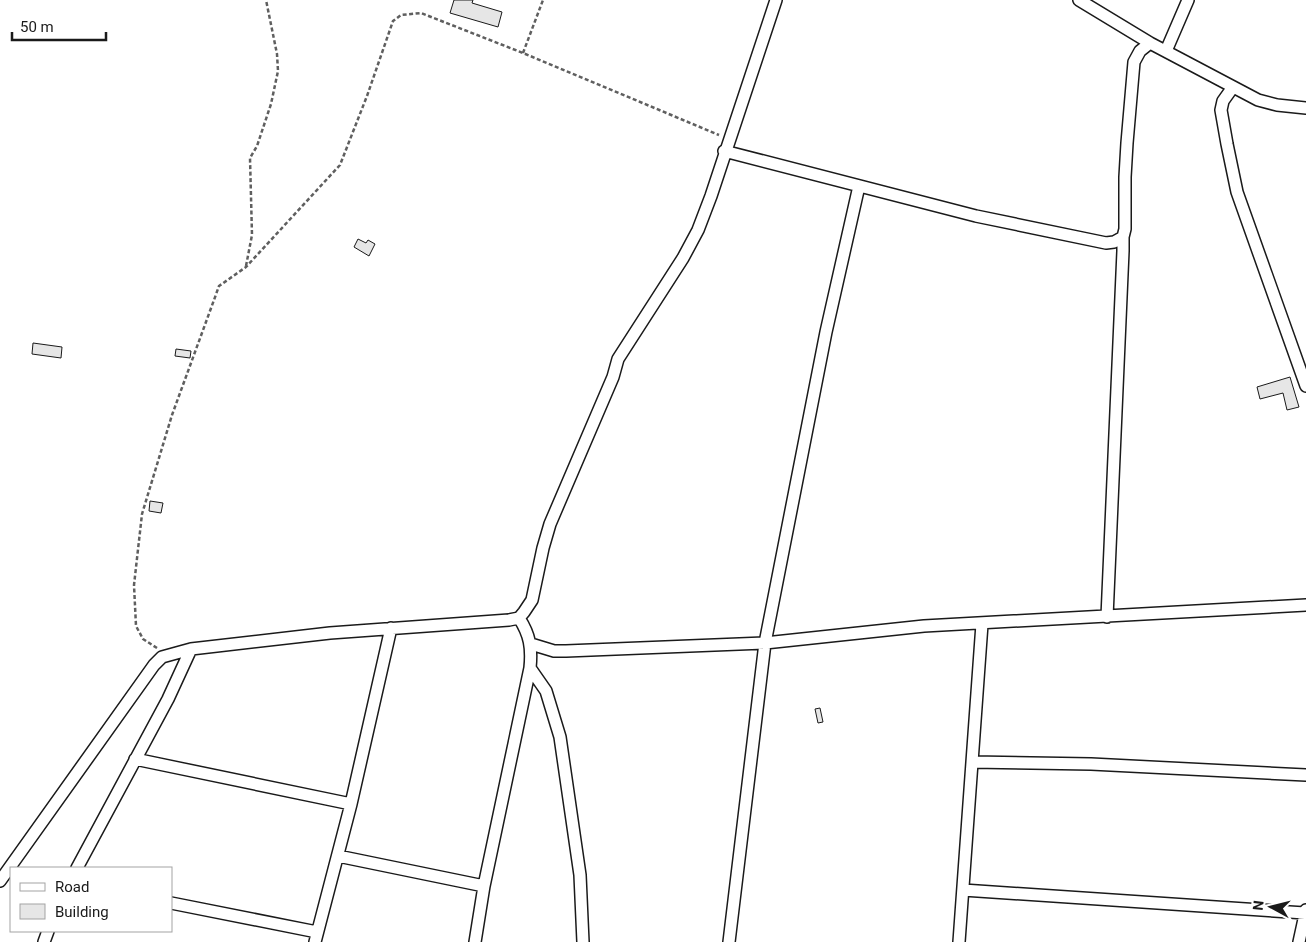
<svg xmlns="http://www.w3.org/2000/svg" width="1306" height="942" font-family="Roboto,sans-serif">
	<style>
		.building { fill: #e6e6e6; stroke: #1a1a1a }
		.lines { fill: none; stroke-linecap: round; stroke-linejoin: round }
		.street-casing { stroke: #1a1a1a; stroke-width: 14 }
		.path { stroke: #5f5f5f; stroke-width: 2.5; stroke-dasharray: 4 2.5; stroke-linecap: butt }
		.street { stroke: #fff; stroke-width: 11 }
	</style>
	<rect width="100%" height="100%" fill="#fff"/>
	<path class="building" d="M454,0H473L472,3L502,12L498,27L450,13Z
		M358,239L366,243L368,240L375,244L369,256L354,247Z
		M33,343L62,347L61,358L32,354Z
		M176,349L191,351L190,358L175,356Z
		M1290,377L1299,407L1287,410L1283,393L1260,399L1257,387Z
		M150,501L163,503L161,513L149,511Z
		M820,708L823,722L818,723L815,709Z"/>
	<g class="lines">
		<defs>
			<path id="street" d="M1079,0L1150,43L1258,100L1277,105L1306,108
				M1166,51L1188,0
				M1233,87L1223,101L1221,110L1227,144L1237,192L1306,386
				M724,151L976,216L1106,243L1114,242L1123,237L1125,229V177L1127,143L1134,62L1140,51L1150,43
				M1107,617L1123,251V237
				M531,644L554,651H566L765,643L924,626L1306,605
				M530,668L546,691L560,737L580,875L583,942
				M135,759L351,804
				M972,762L1091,764L1306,775
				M338,856L484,886
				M77,868L168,699L191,649
				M0,881L154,665L162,657L191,649L330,633L509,620L519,618L524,612L532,600L543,548L550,524L613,377L618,359L683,258L698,230L711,196L776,0
				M963,890L1305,913
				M171,903L317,932
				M44,942L48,931
				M315,942L351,804L391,628
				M475,942L484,886L530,668C532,648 530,635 519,618
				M729,942L765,643L826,332L859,186
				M959,942L982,624
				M1299,942L1306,910"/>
		</defs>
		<use href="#street" class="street-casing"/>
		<path class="path" d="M523,53L543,0
			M246,266L252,235L250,158L257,146L271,104L278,71L277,54L266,0
			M157,648L143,639L136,626L134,585L142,514L172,415L214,300L219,286L246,267L340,165L367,96L393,21L401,15L421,13L523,53L719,135"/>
		<use href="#street" class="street"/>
	</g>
	<rect x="10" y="867" width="162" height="65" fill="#ffffff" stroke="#a3a3a3"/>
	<rect x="20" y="883" width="25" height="8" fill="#ffffff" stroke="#a3a3a3"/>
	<text x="55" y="892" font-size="15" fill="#1a1a1a">Road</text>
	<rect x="20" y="904" width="25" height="15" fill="#e6e6e6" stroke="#a3a3a3"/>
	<text x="55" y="917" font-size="15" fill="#1a1a1a">Building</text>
	<g transform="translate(1271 907) rotate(277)" stroke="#ffffff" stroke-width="4" paint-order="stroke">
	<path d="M0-4L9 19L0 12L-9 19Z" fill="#1a1a1a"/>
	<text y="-8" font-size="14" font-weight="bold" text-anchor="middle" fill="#1a1a1a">N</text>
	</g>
	<path d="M12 32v8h94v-8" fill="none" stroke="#1a1a1a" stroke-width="2.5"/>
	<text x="20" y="32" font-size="15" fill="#1a1a1a" stroke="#ffffff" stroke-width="4" paint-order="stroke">50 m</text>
</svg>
